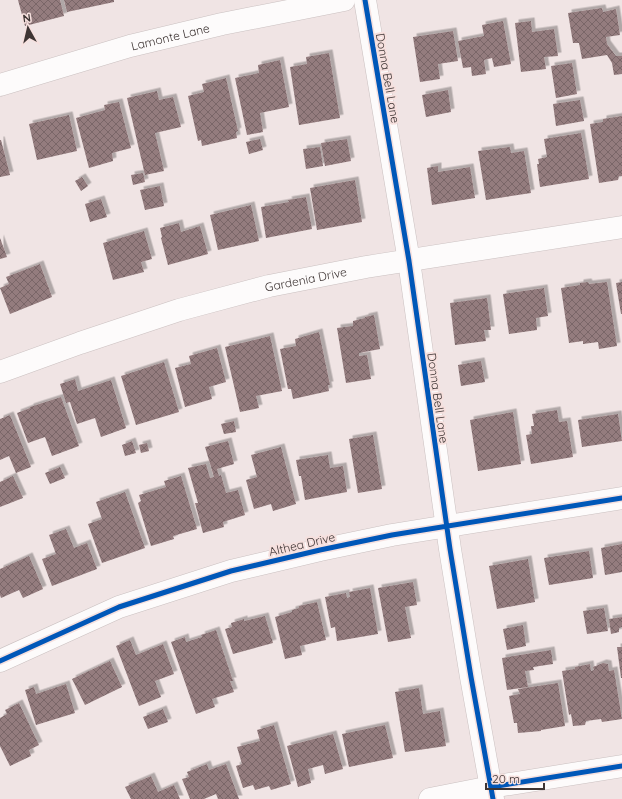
<svg xmlns="http://www.w3.org/2000/svg" width="622" height="799" font-family="Quicksand,sans-serif">
	<style>
		.building { fill: url(#building-cross-hatch); filter: url(#shadow) }
		.lines { fill: none; stroke-linecap: round; stroke-linejoin: round }
		.minor-casing { stroke: #cac0c0; stroke-width: 23 }
		.minor { stroke: #fdfbfb; stroke-width: 22 }
		.cycleway-casing { stroke: #f6e0de; stroke-width: 8 }
		.cycleway { stroke: #0057b8; stroke-width: 5 }
		.labels { text-anchor: middle; dominant-baseline: central; stroke-width: 4; stroke-linejoin: round; paint-order: stroke }
		.street-label { font-size: 12px; fill: #3e3534; stroke: #f6e0de }
	</style>
	<defs>
		<pattern id="building-cross-hatch" width="8" height="8" patternUnits="userSpaceOnUse"><rect width="8" height="8" fill="#947c7e"/><path d="M0 0l8 8M0 8l8-8" fill="none" stroke="#7a6668"/></pattern>
		<filter id="shadow"><feDropShadow dx="3.5" dy="-3.5" stdDeviation="0" flood-color="#0004"/></filter>
	</defs>
	<rect width="100%" height="100%" fill="#f0e4e4"/>
	<path class="building" d="M18,0H60L64,16L25,26Z
		M64,0H114V2L67,12Z
		M602,8L603,12L616,9L620,35L606,37L607,44L616,56H622V74L614,75L612,63L607,55L582,59L579,43H573L568,13Z
		M503,21L511,64L494,67L492,58L484,60L486,74L472,76L471,67L463,68L458,41L484,36L482,25Z
		M531,21L532,32L554,29L558,56L544,57L546,69L521,72L515,23Z
		M453,31L458,61L438,64L440,79L420,82L413,37Z
		M329,53L340,118L299,125L290,67L307,64L306,57Z
		M280,60L289,107L260,113L263,132L247,135L235,78L259,73L258,65Z
		M572,63L577,94L556,98L551,66Z
		M226,78L238,131L236,132L237,138L202,146L201,140L198,141L188,96L204,92L202,84Z
		M448,90L451,112L426,117L422,95Z
		M157,91L159,100L173,97L181,127L155,133L164,171L145,175L127,98Z
		M580,100L584,121L556,126L553,104Z
		M119,102L131,148L112,153L113,161L89,168L76,118L105,110L104,105Z
		M69,115L77,151L37,160L29,124Z
		M622,116V176H619L618,180L599,183L590,124L603,122V119Z
		M581,133L589,179L540,187L537,164H539L538,159L547,157L544,139Z
		M260,139L263,150L249,154L246,142Z
		M347,139L351,161L325,166L321,143Z
		M0,140H1L10,175L0,177Z
		M320,147L323,166L306,169L303,149Z
		M510,147L511,153L524,151L531,193L486,200L478,151Z
		M438,166V172L470,167L475,198L432,205L427,168Z
		M143,173L145,182L133,185L131,175Z
		M82,177L88,186L81,191L75,181Z
		M355,180L362,222L317,230L310,188Z
		M160,186L164,206L145,210L140,190Z
		M306,197L312,229L266,238L261,207L289,202L288,200Z
		M101,199L107,217L90,222L85,204Z
		M251,205L259,241L218,250L210,215Z
		M179,223L181,232L200,226L208,254L168,265L161,238L162,237L160,228Z
		M144,231L152,259L141,262L144,272L113,280L103,243Z
		M0,238L7,257L0,259Z
		M40,264L52,297L10,314L0,288L9,284L6,277Z
		M588,282L589,284L607,282L617,346L599,349L598,342L583,344V341L569,343L561,288L580,285V283Z
		M622,282V314H621L616,283Z
		M544,288L548,316L536,318L537,330L509,334L503,294Z
		M487,298L491,330H484L486,341L455,345L450,303Z
		M374,315L380,349L359,353V356L367,355L371,379L346,383L337,328L353,326V321L365,318V317Z
		M319,332L330,385H328L329,391L293,399L291,389H288L280,349L296,346L295,339Z
		M270,336L282,391L256,396L259,408L240,412L225,347Z
		M217,348L226,382L209,387L212,399L185,407L175,368L191,364L189,356Z
		M481,361L485,382L461,386L458,365Z
		M164,362L179,412L136,425L121,376Z
		M75,379L78,391L111,380L126,428L101,437L95,418L77,424L70,402L66,403L60,384Z
		M61,397L79,446L52,456L45,437L28,443L17,413L30,408V407Z
		M557,410L559,422L567,421L573,457L531,464L526,435L532,434L531,426H534L532,414Z
		M513,412L521,464L478,471L470,420Z
		M618,414L622,441L582,447L578,420Z
		M10,415L31,467L16,473L9,456L0,460V419Z
		M234,421L236,432L224,434L221,424Z
		M373,435L382,489L358,493L349,439Z
		M132,441L136,453L125,456L122,445Z
		M228,441L234,464L217,469L219,476L221,475L226,493L238,490L245,515L223,522L224,527L203,533L195,503H198L188,468L206,464L210,478L214,477L205,447Z
		M147,443L149,451L141,453L139,445Z
		M281,447L296,504L273,511L271,504L254,509L246,480L257,477L251,455Z
		M328,455L330,468L343,466L347,492L305,500L301,476H299L296,460Z
		M60,467L65,478L50,484L45,473Z
		M13,476L23,498L0,507V482Z
		M181,476L197,529L173,536L174,539L151,546L138,503L141,501L139,495L166,487L164,481Z
		M125,492L145,548L102,563L88,524L102,519L96,502Z
		M66,529L74,548L87,543L97,569L52,586L42,559L56,554L49,535Z
		M622,544V572L605,575L601,548Z
		M589,551L593,578L549,585L544,558Z
		M29,556L43,589L23,598L19,590L1,598L0,595V569Z
		M528,559L535,602L497,609L489,566Z
		M413,582L417,605L405,607L411,638L388,642L378,588Z
		M370,588L378,634L337,641L335,627L331,628L325,597L346,593L347,598L350,597L349,592Z
		M317,602L326,640L300,646L302,655L285,659L275,617L292,612V610L299,608V606Z
		M604,608L608,631L587,634L583,611Z
		M265,616L273,643L233,654L225,629L232,627L231,623L244,619V621Z
		M622,617V627L619,628V632L611,634L609,619Z
		M523,625L526,646L507,650L503,629Z
		M216,630L233,681H230L234,692L212,699L215,707L196,714L171,642L185,637L186,642L202,637L201,635Z
		M130,640L136,655L163,644L174,674L155,681L161,697L139,706L116,646Z
		M617,647H622V678H621Z
		M551,650L553,664L533,667L534,670L525,671L528,687L507,690L502,658Z
		M110,661L122,687L85,705L72,679Z
		M603,663L608,664L609,671L614,670L622,719L602,722L601,719L586,721L585,725L573,726L571,714L569,715L562,671L575,669V667L590,664L591,671L594,670L593,667Z
		M558,683L565,726L541,730V731L518,733L517,723H514L509,696L520,694L518,689Z
		M66,684L75,713L36,725L25,690L34,687L36,694Z
		M419,688L423,714L440,711L446,746L405,752L395,692Z
		M19,703L39,745L29,750L31,756L10,766L0,746V718L7,714L5,710Z
		M163,709L168,722L148,729L143,717Z
		M274,725L291,784L271,790L269,786L255,790L253,785L243,788L236,766L242,764L237,747L260,741L257,730Z
		M385,725L393,758L349,767L342,734Z
		M333,734L343,769L325,774L323,765L308,769L311,783L298,787L287,746Z
		M207,764L209,770L226,764L239,799H218L216,794L204,799H190L182,779L189,777L187,772Z
		M151,776L158,792L174,785L180,799H131L125,787Z"/>
	<g class="lines">
		<defs>
			<g id="minor">
				<path d="M365,0L409,261L450,549L471,677L493,799"/>
				<path id="s1" d="M0,85L130,46L222,24L344,0"/>
				<path id="s2" d="M0,372L80,343L179,310L269,286L366,267L622,227"/>
				<path d="M0,661L119,607L231,571L320,550L392,535L622,498"/>
				<path d="M430,799L491,787L622,766"/>
			</g>
		</defs>
		<use href="#minor" class="minor-casing"/>
		<use href="#minor" class="minor"/>
		<defs>
			<path id="cycleway" d="M365,0L409,261L450,549L471,677L493,799
				M0,661L119,607L231,571L320,550L392,535L622,498
				M491,787L622,766"/>
		</defs>
		<use href="#cycleway" class="cycleway-casing"/>
		<use href="#cycleway" class="cycleway"/>
	</g>
	<g class="labels">
		<g class="street-label">
			<text stroke="none"><textPath href="#s1" startOffset="177">Lamonte Lane</textPath></text>
			<text transform="translate(388 78) rotate(80)">Donna Bell Lane</text>
			<text stroke="none"><textPath href="#s2" startOffset="320">Gardenia Drive</textPath></text>
			<text transform="translate(438 398) rotate(82)">Donna Bell Lane</text>
			<text transform="translate(302 544) rotate(-13)">Althea Drive</text>
		</g>
	</g>
	<g transform="translate(28 28) rotate(352)" stroke="#f6e0de" stroke-width="3" paint-order="stroke">
	<path d="M0-3L7 15L0 10L-7 15Z" fill="#3e3534"/>
	<text y="-6" font-size="11" font-weight="bold" text-anchor="middle" fill="#3e3534">N</text>
	</g>
	<path d="M486 783v6h58v-6" fill="none" stroke="#3e3534" stroke-width="2"/>
	<text x="492" y="783" font-size="12" fill="#3e3534" stroke="#f6e0de" stroke-width="3" paint-order="stroke">20 m</text>
</svg>
